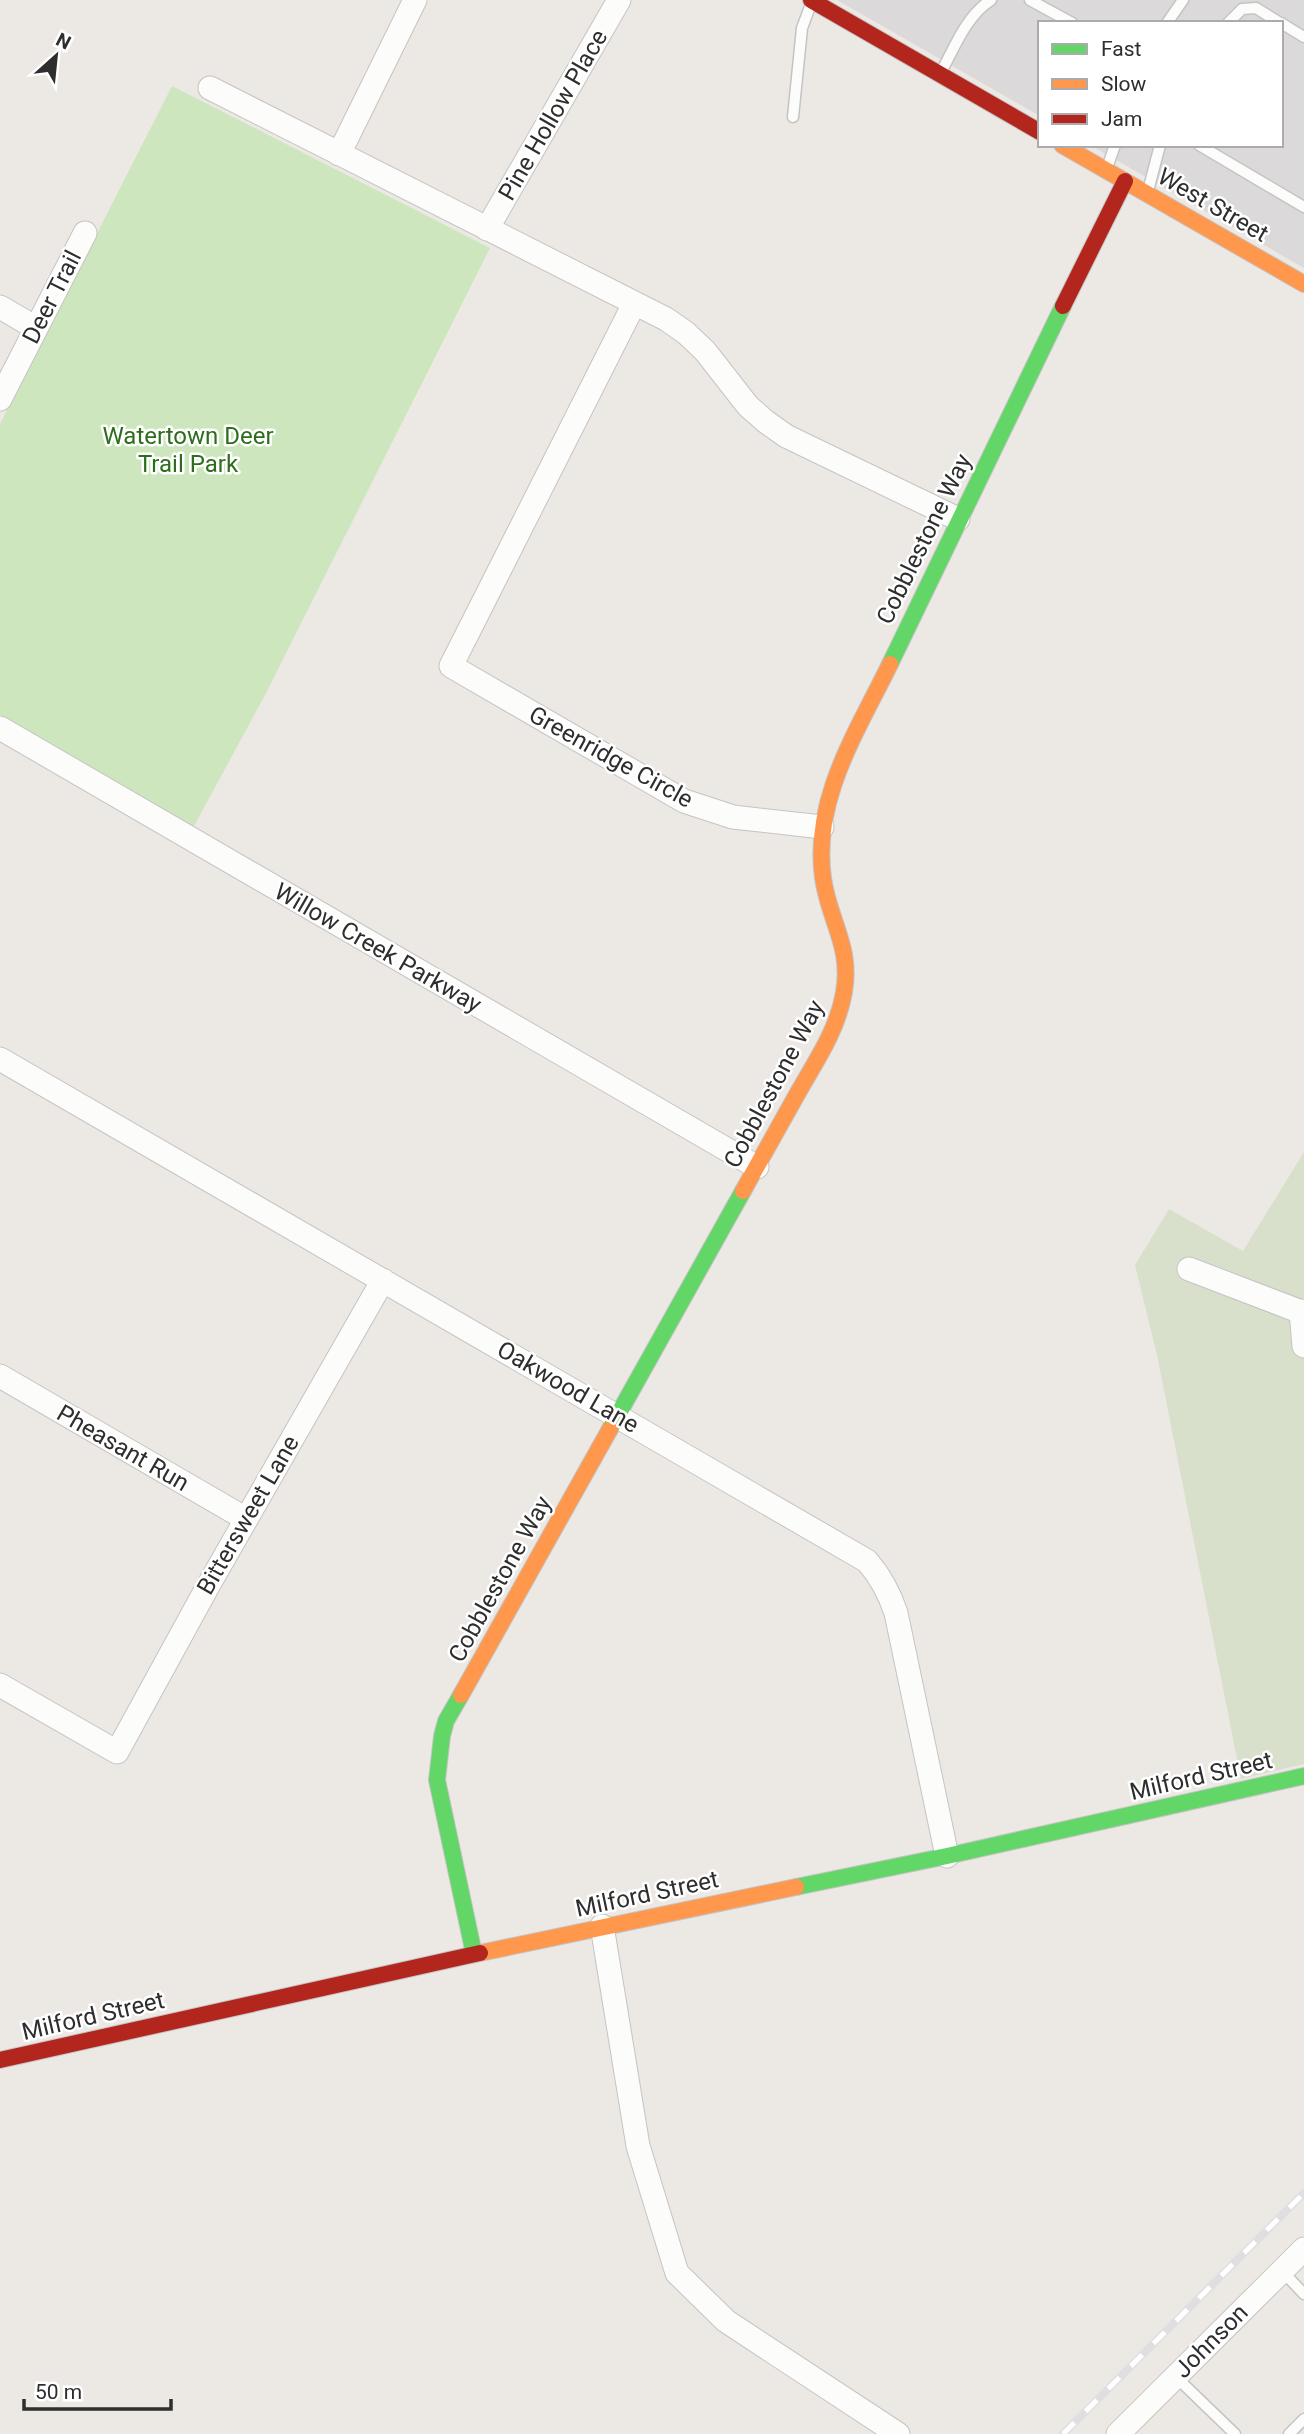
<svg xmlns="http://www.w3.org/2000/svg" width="1304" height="2434" font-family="Roboto,sans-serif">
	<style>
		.industrial { fill: #dcd9db }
		.green { fill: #cee6be }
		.cemetery { fill: #d8e0cc }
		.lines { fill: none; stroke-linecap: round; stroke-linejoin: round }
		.lane-casing { stroke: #c5c4c5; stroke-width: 13 }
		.street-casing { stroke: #c5c4c5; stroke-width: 25 }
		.fast-casing { stroke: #c5c4c5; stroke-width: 18 }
		.slow-casing { stroke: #c5c4c5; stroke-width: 18 }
		.jam-casing { stroke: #c5c4c5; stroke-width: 18 }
		.lane { stroke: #fcfcfb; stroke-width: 10 }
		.street { stroke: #fcfcfb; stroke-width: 23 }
		.fast { stroke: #63d668; stroke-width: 16 }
		.slow { stroke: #ff974d; stroke-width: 16 }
		.jam { stroke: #b3261e; stroke-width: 16 }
		.rail-casing { stroke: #dfdfe1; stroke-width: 8 }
		.rail { stroke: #fff; stroke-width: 5; stroke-dasharray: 16; stroke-linecap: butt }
		.labels { text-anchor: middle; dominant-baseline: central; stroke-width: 5; stroke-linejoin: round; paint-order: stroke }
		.street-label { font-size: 24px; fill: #2e2e2e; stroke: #fff }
		.park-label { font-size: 24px; fill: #2c6e1b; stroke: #fff }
	</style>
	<rect width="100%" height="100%" fill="#ece8e4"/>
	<path class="industrial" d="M837,0H1304V268L1090,145H1281V23H1040V116Z"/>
	<path class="green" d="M172,86L490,248L265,695L193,828L0,715V424Z"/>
	<path class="cemetery" d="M1304,1152V1764L1241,1779L1157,1355L1135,1265L1169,1209L1243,1251Z"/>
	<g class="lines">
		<defs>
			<path id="lane" d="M1030,0L1072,23
				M1167,23L1183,0
				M1228,23L1242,9L1256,8L1280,23
				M1281,23L1304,37
				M941,72C955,47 966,16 991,0
				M793,117L802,28L811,4
				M1199,145L1304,207
				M1107,168L1115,145
				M1148,191L1160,145
				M1282,2271L1304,2294
				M1176,2377L1235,2434
				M1289,2434L1304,2419"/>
			<path id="street" d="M210,88L666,319L686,333L705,351L748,406L765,421L786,436L958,519
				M339,154L415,0
				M487,229L619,0
				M634,304L451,666L684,801L733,817L822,827
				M0,307L36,328
				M0,399L85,233
				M0,728L757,1167
				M0,1059L867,1561C881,1577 889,1592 896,1613L947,1856
				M1189,1269L1304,1313
				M1301,1311L1304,1346
				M0,1376L246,1519
				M0,1685L117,1752L208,1586L383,1280
				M602,1926L638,2146L677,2273L726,2321L898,2434
				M1118,2434L1304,2249"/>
			<path id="fast" d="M890,664L1063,306
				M610,1429L743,1191
				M461,1695L446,1721L442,1736L437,1780L474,1954
				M796,1887L947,1856L1304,1776"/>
			<path id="slow" d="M1062,145L1304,284
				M743,1191C762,1157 781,1123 800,1089C818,1058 838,1028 844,992C852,946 829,921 823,878C812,799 857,732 890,664
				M461,1695L610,1429
				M480,1953L796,1887"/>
			<path id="jam" d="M811,0L1040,132
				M1063,306L1125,181
				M0,2060L480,1953"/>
		</defs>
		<use href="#lane" class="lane-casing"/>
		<use href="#street" class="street-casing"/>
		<use href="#fast" class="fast-casing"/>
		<use href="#slow" class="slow-casing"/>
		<use href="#jam" class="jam-casing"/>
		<use href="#lane" class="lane"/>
		<use href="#street" class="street"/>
		<use href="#fast" class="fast"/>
		<use href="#slow" class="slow"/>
		<use href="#jam" class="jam"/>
		<defs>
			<path id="rail" d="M1063,2434L1304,2193"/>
		</defs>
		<use href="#rail" class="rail-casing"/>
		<use href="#rail" class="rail"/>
	</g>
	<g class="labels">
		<g class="street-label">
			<text transform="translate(553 115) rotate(-60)">Pine Hollow Place</text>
			<text transform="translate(1213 205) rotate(30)">West Street</text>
			<text transform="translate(52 297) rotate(-63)">Deer Trail</text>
			<text transform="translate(924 539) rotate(-64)">Cobblestone Way</text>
			<text transform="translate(611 757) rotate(29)">Greenridge Circle</text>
			<text transform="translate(378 948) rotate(30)">Willow Creek Parkway</text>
			<text transform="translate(774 1084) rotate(-62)">Cobblestone Way</text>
			<text transform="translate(568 1387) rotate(30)">Oakwood Lane</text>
			<text transform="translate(123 1448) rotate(30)">Pheasant Run</text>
			<text transform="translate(248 1515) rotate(-60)">Bittersweet Lane</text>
			<text transform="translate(500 1579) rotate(-61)">Cobblestone Way</text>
			<text transform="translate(1201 1776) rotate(-13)">Milford Street</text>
			<text transform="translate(647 1894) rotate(-12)">Milford Street</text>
			<text transform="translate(93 2016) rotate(-13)">Milford Street</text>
			<text transform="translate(1211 2341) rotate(-45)">Johnson</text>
		</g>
		<g class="park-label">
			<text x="188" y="436">Watertown Deer<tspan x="188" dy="28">Trail Park</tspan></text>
		</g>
	</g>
	<rect x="1038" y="21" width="245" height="126" fill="#ffffff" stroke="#ababab" stroke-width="2"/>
	<rect x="1052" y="44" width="35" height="10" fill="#63d668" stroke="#ababab" stroke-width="2"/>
	<text x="1101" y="56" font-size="21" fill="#2e2e2e">Fast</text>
	<rect x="1052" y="79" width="35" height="10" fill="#ff974d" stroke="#ababab" stroke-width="2"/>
	<text x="1101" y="91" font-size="21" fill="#2e2e2e">Slow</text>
	<rect x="1052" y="114" width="35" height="10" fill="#b3261e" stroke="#ababab" stroke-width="2"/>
	<text x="1101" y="126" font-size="21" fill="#2e2e2e">Jam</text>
	<g transform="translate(56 56) rotate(27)" stroke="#ffffff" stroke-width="5" paint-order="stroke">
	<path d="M0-5L12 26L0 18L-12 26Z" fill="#2e2e2e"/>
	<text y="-10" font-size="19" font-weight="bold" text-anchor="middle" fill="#2e2e2e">N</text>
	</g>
	<path d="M24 2399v10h147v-10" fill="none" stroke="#2e2e2e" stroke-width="3.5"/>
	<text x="35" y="2399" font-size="21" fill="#2e2e2e" stroke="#ffffff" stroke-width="5" paint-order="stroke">50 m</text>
</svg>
